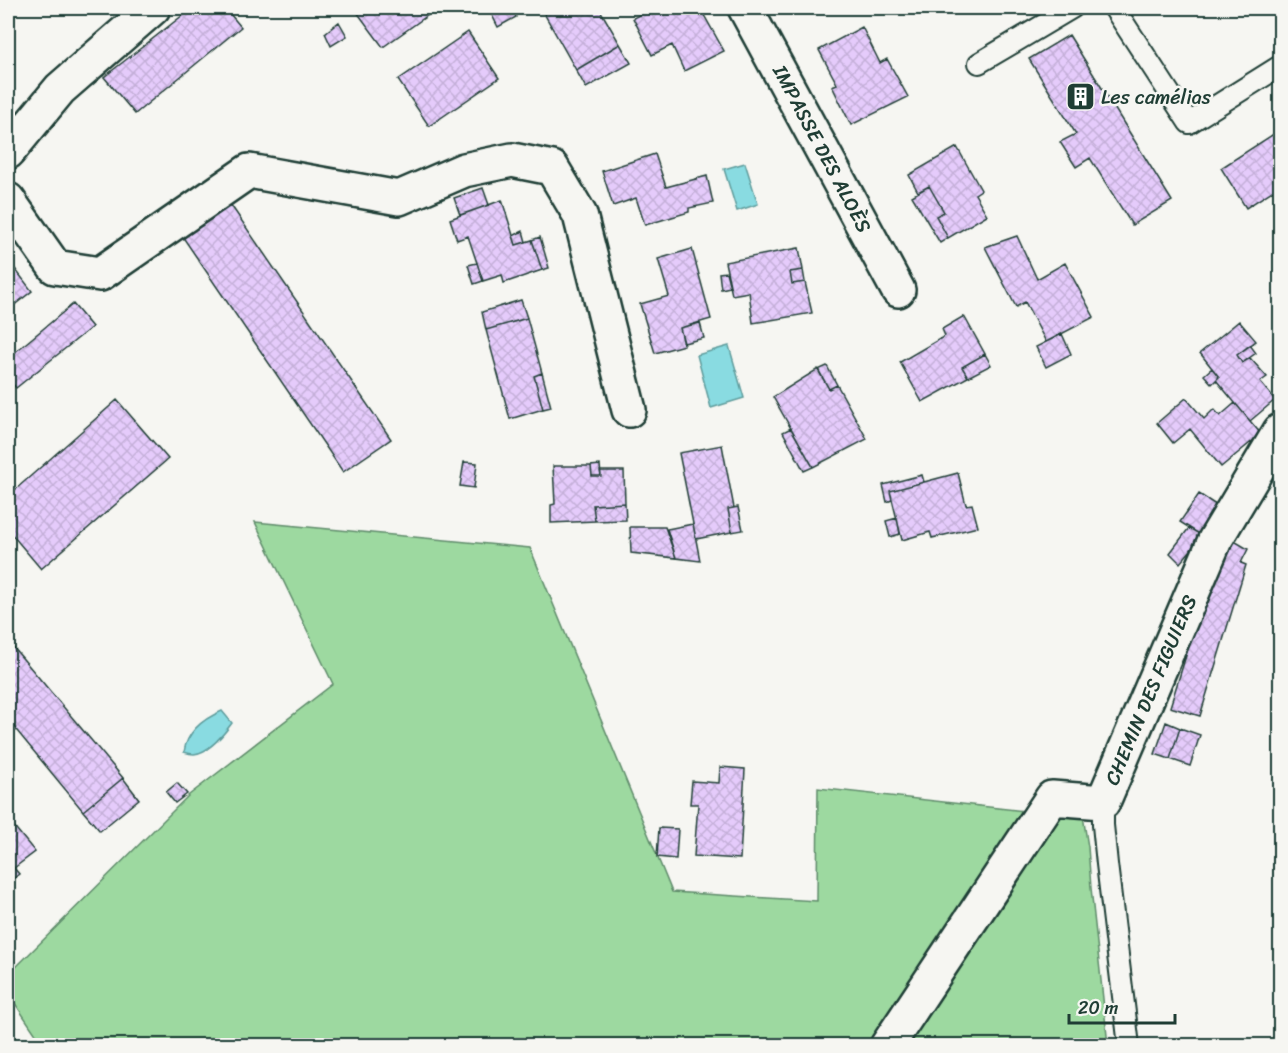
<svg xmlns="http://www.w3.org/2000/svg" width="1288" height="1053" font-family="Sriracha,sans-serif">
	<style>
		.green { fill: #9dd9a0; stroke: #5e8b6a; stroke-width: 1.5 }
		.water { fill: #89dbe1; stroke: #5f9c9c; stroke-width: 1.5 }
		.building { fill: url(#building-cross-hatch); stroke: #1f3d34; stroke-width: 1.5 }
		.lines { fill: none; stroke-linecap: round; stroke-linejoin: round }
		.service-casing { stroke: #1f3d34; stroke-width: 24 }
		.minor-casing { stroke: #1f3d34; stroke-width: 38 }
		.service { stroke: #f6f6f2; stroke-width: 20 }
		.minor { stroke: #f6f6f2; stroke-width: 33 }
		.labels { text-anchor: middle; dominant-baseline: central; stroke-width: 5; stroke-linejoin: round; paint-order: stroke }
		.poi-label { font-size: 20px; fill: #1f3d34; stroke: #f6f6f2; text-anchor: start }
		.street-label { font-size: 20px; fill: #1f3d34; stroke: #f6f6f2 }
	</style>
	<defs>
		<pattern id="building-cross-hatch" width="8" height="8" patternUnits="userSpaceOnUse" patternTransform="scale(1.5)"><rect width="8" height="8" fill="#e5cbfb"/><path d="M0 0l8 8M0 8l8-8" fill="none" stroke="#c4afd8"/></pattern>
	</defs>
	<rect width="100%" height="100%" fill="#f6f6f2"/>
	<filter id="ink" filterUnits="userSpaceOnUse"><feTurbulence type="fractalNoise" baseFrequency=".0167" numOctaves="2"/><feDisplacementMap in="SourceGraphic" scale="12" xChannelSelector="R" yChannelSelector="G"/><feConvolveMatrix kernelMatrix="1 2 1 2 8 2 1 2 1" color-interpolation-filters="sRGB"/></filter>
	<g filter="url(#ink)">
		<path class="green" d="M255,522L530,548L672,892L817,901L818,788L1043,813L1083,816L1088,847L1091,888L1108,1045H43L8,993V975L189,795L333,684Z"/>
		<path class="water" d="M745,163L758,204L737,211L724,169Z
			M729,346L744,398L711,408L697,355Z
			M222,711L232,723C224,734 208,753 194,754C191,754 187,753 184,752C187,731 203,719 222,711Z"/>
		<path class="building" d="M192,8H225L241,27L135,114L104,77Z
			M354,8H438L383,47Z
			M507,8H511L516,17L498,27L492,15Z
			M541,8H599L620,44L576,70Z
			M653,8H700L724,51L684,71L672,45L652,55L633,18Z
			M339,22L347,36L331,46L325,33Z
			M862,27L880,63L887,59L908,97L851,125L832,86L837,84L819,50Z
			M468,32L499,78L429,126L398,80Z
			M1069,35L1172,201L1132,225L1090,158L1076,167L1060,142L1076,134L1029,59Z
			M620,44L631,63L586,88L576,70Z
			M1280,130V186L1246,208L1221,168Z
			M1280,130V186L1246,208L1221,168Z
			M957,147L981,190L975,194L987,215L948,238L936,216L944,212L929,186L918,192L909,175Z
			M655,154L666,187L707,176L713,203L689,208V212L645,225L636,198L613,206L602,171Z
			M929,186L944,212L936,216L948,238L940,243L912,196Z
			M483,188L489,205L460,215L454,198Z
			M226,198L391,439L343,472L178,230Z
			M502,200L516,245L532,240L542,270L504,283L502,275L483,281L468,236L457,240L450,219Z
			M523,231L526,242L516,245L513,236Z
			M1017,236L1037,279L1065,263L1094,317L1046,342L1025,302L1016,307L985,247Z
			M540,237L549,268L542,270L532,240Z
			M799,248L803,270L790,272L792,284L805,282L812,313L753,323L749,292L732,295L725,262Z
			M692,249L711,319L680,328L684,345L655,353L640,304L669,296L658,259Z
			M8,255L11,259L9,261L32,291L8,310Z
			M477,263L483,281L474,284L468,265Z
			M803,270L805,282L792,284L790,272Z
			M726,272L730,287L721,289L719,273Z
			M521,300L527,318L486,330L482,312Z
			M73,304L92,327L16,388L8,378V358Z
			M964,316L985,354L962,367L968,377L922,402L900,362L945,336L942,329Z
			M527,318L542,373L534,376L543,409L510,419L486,330Z
			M1239,321L1256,341L1237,355L1242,363L1250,358L1267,377L1260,382L1275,400L1250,421L1216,380L1219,377L1200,353Z
			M700,323L704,338L684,343L680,328Z
			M1062,334L1071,354L1046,367L1036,347Z
			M1250,345L1256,353L1242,363L1237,355Z
			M985,354L991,365L968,377L962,367Z
			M827,366L837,385L829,389L818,370Z
			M1212,368L1219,377L1212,384L1204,375Z
			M818,369L829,389L837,385L867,439L813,467L773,397Z
			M542,373L551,407L543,409L534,376Z
			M1186,398L1204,419L1214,409L1220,416L1235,403L1261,434L1221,467L1190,429L1173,443L1157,423Z
			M117,400L168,459L41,569L8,530V496Z
			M791,428L813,467L804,471L783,432Z
			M722,445L734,508L728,509L732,532L696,539L679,453Z
			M464,462L477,463L474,488L460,486Z
			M600,465L601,476H592L591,466Z
			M553,466H591L592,476H601L600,471H624L625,503L593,505L595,521L551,523V505L555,504Z
			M958,473L966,505L972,504L978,527L932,538L930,532L902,540L890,491Z
			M922,475L924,482L890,491L892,500L887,502L883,485Z
			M1199,494L1219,507L1204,537L1180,522Z
			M625,503L626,520L595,521L593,505Z
			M738,507L743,530L732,532L728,509Z
			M897,518L900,534L890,537L886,521Z
			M693,524L700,561L676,558L667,529Z
			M630,527H665L676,558L631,553Z
			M1189,528L1203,536L1180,563L1170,553Z
			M1231,539L1248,549L1241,563L1246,565L1200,716L1170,707L1217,556Z
			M8,641L123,778L83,811L8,720Z
			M1166,722L1180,728L1170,759L1155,754Z
			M1180,728L1200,735L1190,766L1170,759Z
			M720,767L745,769L740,859L694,856L698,804H690L692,781L719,783Z
			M123,778L139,799L100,831L83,811Z
			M177,783L187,794L175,803L166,792Z
			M8,819L35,852L14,868L19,874L8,883Z
			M659,828L678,829L676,859L657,857Z"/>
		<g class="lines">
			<defs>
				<path id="service" d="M1114,8L1189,123L1280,66
					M979,63L1072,8
					M1103,802V825L1107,864L1129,1046"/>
				<path id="minor" d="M745,8L898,290
					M8,152L60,89L153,8
					M8,200L55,267L100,274L249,171L399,198L464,170L512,160L552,168L580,215L629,410
					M887,1046L1052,798L1103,802L1215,540L1280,431"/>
			</defs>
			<use href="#service" class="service-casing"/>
			<use href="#minor" class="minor-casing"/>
			<use href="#service" class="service"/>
			<use href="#minor" class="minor"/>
		</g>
	</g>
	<defs>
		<symbol id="building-square" viewBox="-11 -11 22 22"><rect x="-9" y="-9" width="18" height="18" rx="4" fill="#1f3d34" stroke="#f6f6f2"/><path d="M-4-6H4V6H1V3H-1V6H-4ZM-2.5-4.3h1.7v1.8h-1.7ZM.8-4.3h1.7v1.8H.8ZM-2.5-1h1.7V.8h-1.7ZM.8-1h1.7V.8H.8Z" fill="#fff"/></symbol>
	</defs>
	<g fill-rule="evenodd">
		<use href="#building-square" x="1064" y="80" width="33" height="33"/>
	</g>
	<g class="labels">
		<g class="poi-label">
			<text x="1101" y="97">Les camélias</text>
		</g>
		<g class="street-label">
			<text transform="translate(822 149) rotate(62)">IMPASSE DES ALOÈS</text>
			<text transform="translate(1151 690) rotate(-67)">CHEMIN DES FIGUIERS</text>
		</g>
	</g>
	<rect width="1288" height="1053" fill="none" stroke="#f6f6f2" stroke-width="30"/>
	<rect x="15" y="15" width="1258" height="1023" fill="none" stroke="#1f3d34" stroke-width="2" filter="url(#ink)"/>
	<path d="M1069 1014v9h106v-9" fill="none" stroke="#1f3d34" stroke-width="3"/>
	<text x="1078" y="1014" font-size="18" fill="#1f3d34" stroke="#f6f6f2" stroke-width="4.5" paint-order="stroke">20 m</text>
</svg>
